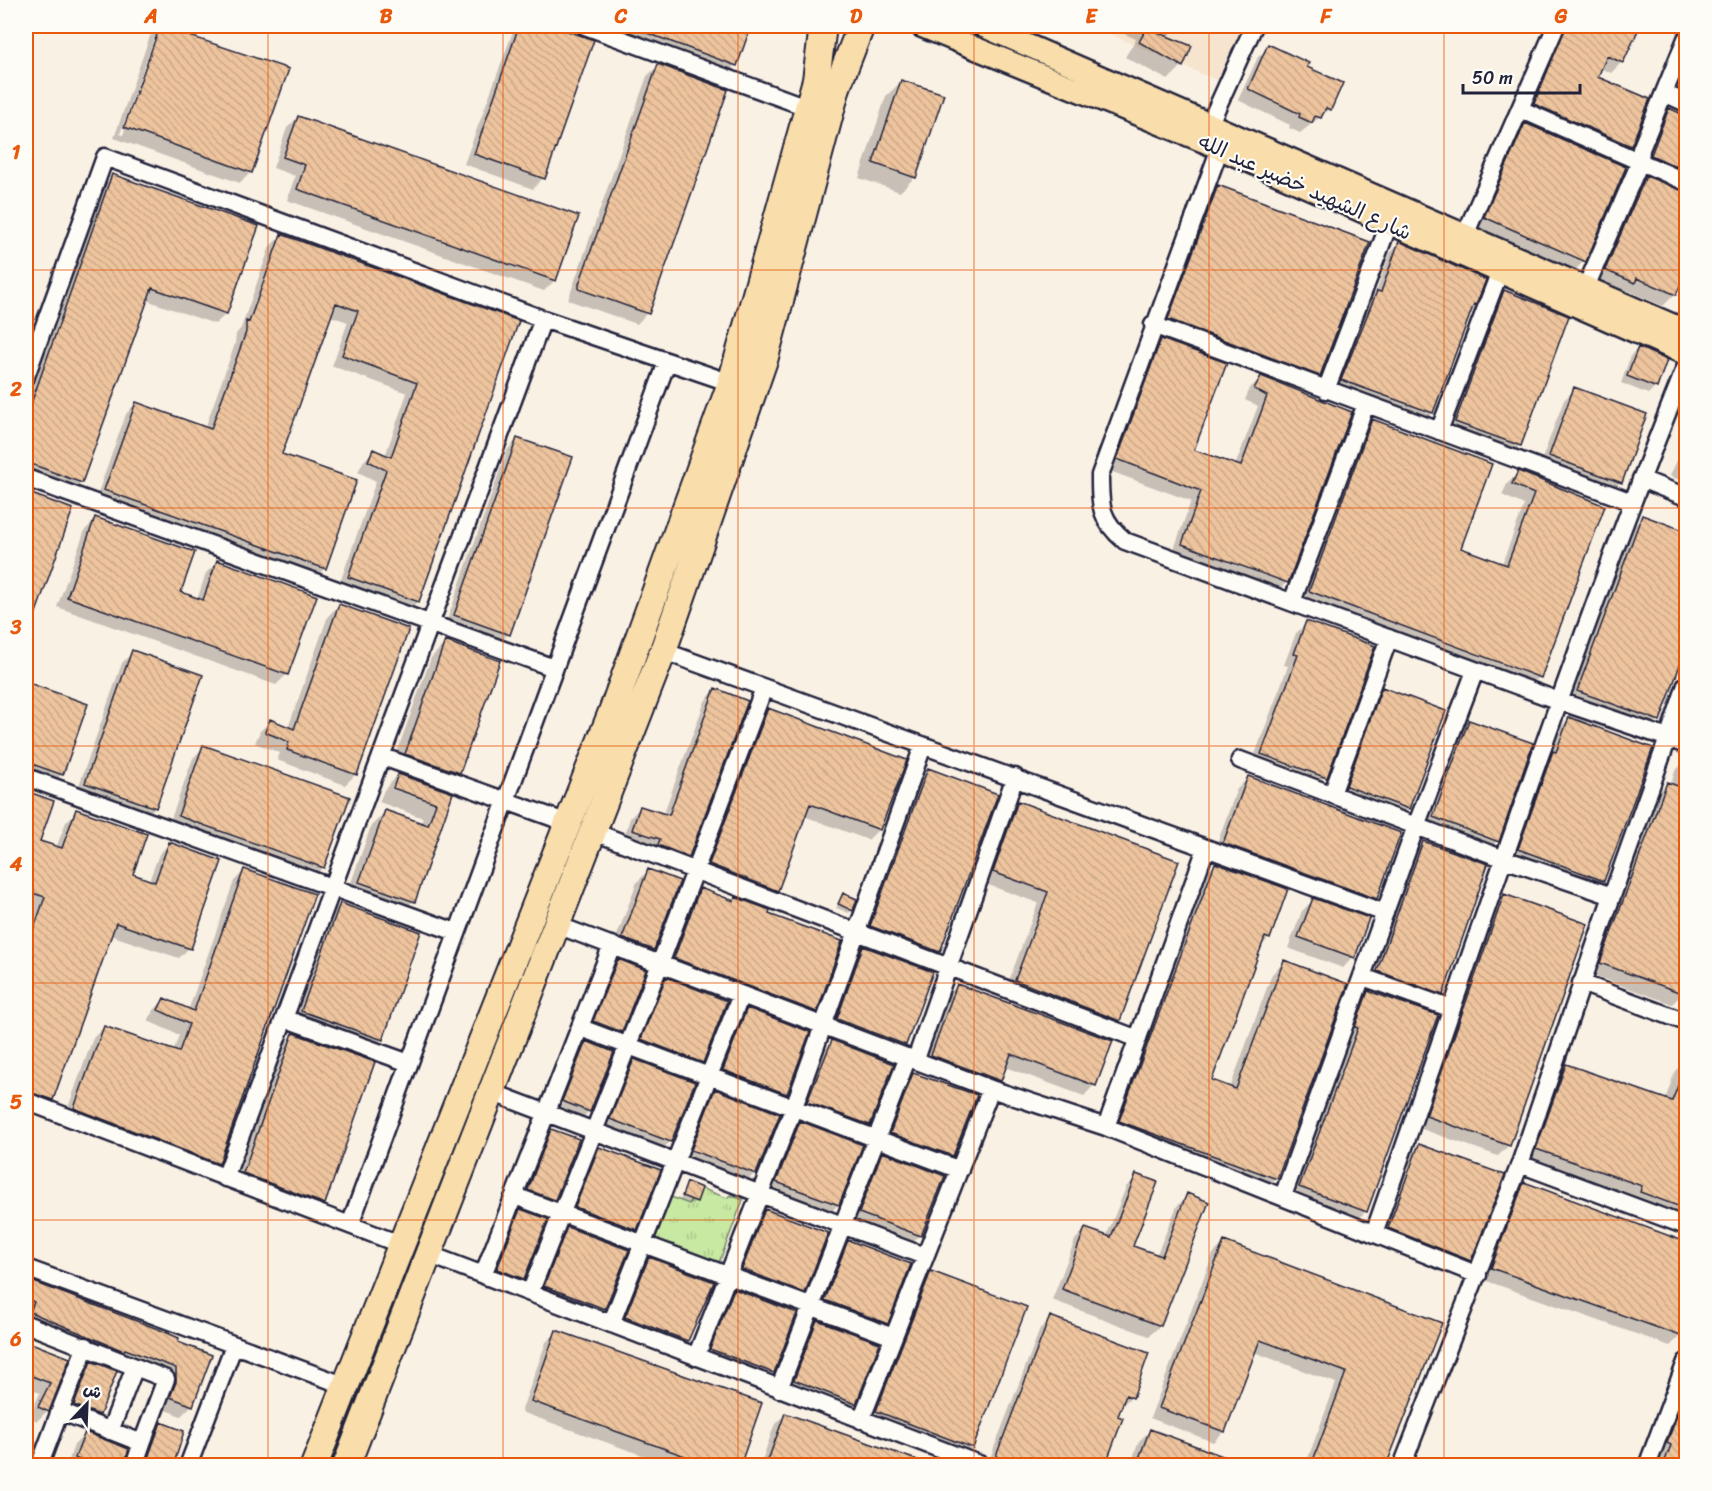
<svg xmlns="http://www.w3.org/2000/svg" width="1712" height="1491" font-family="Sriracha,'Playpen Sans Arabic',sans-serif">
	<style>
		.built { fill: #f6e4cf }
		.grass { fill: url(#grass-tufts); stroke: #74866e; stroke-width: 1.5 }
		.shadow { fill: #0003; fill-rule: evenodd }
		.building { fill: url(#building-back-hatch); stroke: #22223b; stroke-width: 1.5 }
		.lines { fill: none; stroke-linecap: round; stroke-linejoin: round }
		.minor-casing { stroke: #22223b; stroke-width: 21 }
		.major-casing { stroke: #22223b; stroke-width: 26 }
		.highway-casing { stroke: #22223b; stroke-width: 30 }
		.minor { stroke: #fdfcf7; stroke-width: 16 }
		.major { stroke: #f9deab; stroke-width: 21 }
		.highway { stroke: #f9deab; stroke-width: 26 }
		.grid { fill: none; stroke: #e8590c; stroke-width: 1.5; stroke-opacity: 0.55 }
		.labels { text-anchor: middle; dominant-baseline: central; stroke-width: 4.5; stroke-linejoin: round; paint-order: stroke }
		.street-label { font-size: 21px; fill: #22223b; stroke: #fdfcf7 }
		.neatline { fill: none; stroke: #e8590c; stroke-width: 2 }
		.grid-label { font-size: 20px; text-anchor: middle; font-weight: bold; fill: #e8590c }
	</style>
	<defs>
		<pattern id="grass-tufts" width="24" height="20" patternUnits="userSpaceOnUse" patternTransform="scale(1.5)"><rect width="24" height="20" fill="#c7e9a2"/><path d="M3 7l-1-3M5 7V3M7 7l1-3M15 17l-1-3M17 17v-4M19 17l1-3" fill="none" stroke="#abc88c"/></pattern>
		<pattern id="building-back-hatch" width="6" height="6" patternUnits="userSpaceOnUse" patternTransform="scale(1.5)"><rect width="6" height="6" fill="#edc49d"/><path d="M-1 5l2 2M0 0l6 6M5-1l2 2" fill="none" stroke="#cba888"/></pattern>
	</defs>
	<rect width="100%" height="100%" fill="#faf1e5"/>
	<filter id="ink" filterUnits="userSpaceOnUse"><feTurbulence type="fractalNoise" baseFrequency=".0167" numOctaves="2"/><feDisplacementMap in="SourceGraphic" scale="12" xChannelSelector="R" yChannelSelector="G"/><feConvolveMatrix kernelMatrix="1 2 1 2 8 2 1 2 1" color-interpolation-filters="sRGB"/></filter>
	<g filter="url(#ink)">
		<path class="built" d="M1091,26H1242L1218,81Z"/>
		<path class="grass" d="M695,1186L727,1198L730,1195L743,1200L717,1268L653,1245L671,1197L689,1204Z"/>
		<path class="shadow" d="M162,26L287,70L251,172L240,183L114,138L150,36ZM155,36H158L123,135L120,134Z
			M515,26H548L592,41L543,178L533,189L464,164Z
			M582,26H750L735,65L725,76Z
			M1106,26H1174L1168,38L1182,66L1168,80L1125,57L1136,39Z
			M1562,26H1638L1622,62L1611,73L1600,68L1596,77L1648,100L1630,145L1619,156L1524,115Z
			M1269,46L1305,68L1330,109L1300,133L1289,128L1290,125L1238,100L1258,57Z
			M1686,56V105L1669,98Z
			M658,66L647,313L637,324L568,300L647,76Z
			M901,82L915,177L900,192L859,178L886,96Z
			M1670,110L1686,117V268L1675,294L1663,306L1626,290L1622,294L1594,282L1634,189L1646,177L1686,193L1679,184L1640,167L1658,121Z
			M298,117L555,280L544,291L287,200L295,176L273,168L287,128Z
			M1526,125L1584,261L1573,272L1474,228L1515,135Z
			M113,176L226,314L215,324L146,300L116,385V395L110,401L81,482L70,493L26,477V401L102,187Z
			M1218,187L1319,375L1308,386L1158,330L1208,197Z
			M281,236L517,322L418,601L407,612L338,588L376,481L358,472L363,462L373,451L385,456L407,393L332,366L348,322L330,316L280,455L325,568L314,579L95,501L126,414L136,403L205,428L235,344L236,334L241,328L270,246Z
			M1400,243L1475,304L1470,308L1432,413L1422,422L1332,389L1368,302L1375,295L1390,253Z
			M1504,291L1520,445L1509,456L1445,433L1494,302Z
			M1161,341L1192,450L1235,466L1258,406L1245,400L1250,388L1261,378L1350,412L1286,583L1276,593L1172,555L1191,501L1107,470L1151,352Z
			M1638,348L1655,387L1648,394L1621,383L1631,355Z
			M1575,389L1620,482L1610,493L1539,467L1564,400Z
			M1372,421L1459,549L1502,564L1524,505L1502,495L1507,484L1518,473L1603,507L1539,677L1529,688L1300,602L1361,432Z
			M518,439L508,634L498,645L445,626L507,450Z
			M1686,440V483L1670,476Z
			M26,494L71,510L26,638Z
			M1643,517L1686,533V644L1658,720L1646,733L1566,704L1630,530Z
			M96,519L179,593L197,600L206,573L217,562L287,674L276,685L57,607L85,530Z
			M339,605L356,774L345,785L277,760L280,753L255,743L260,731L271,721L288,728L328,616Z
			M1307,623L1373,647L1325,777L1314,788L1251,765L1288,666L1284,665L1296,633Z
			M445,643L459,773L444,787L391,768L431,658Z
			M133,652L155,807L144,818L76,794L122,663Z
			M26,683L86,705L62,774L51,785L26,776Z
			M1383,689L1408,809L1397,820L1336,797L1372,700Z
			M715,690L688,856L677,867L623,841L630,818L640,808L663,815L705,701Z
			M1686,708V743L1675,739Z
			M768,710L879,829L868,840L804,816L776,890L765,901L699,875L757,721Z
			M1569,718L1603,880L1592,891L1508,860L1542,763L1548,758L1559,729Z
			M1470,721L1497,841L1486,852L1423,828L1459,732Z
			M204,747L323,867L312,878L168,827L193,758Z
			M1686,760V982L1682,994L1672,1004L1590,974L1657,794L1667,784L1671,785L1675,771Z
			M929,770L996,795L939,952L928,962L860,937L918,780Z
			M398,775L451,794L413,901L399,916L346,897L371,826L386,811L420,824L423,818L379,802L384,790Z
			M1248,778L1375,898L1365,909L1213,854L1237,789Z
			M26,792L52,802L38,842L56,848L66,822L77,811L131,875L149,881L159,854L169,844L190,947L179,958L110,935L51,1099L40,1110L26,1104V934L35,908L26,905Z
			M1018,803L1119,1020L1108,1031L1005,991L1038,903L983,883L1007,814Z
			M1424,843L1442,994L1431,1005L1367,982L1413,853Z
			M1216,864L1269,938L1260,947L1210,1081L1230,1088L1272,974L1284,962L1276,1178L1264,1190L1108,1133L1204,876Z
			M245,870L218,1163L207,1174L64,1119L93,1038L104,1027L173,1052L179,1035L148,1021L153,1011L164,1000L188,1011L234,881Z
			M648,871L678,882L653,950L642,960L612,949L637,882Z
			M700,890L732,902L735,899L767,915L816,1011L805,1022L664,969L689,901Z
			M844,894L852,910L849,913L836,908Z
			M1505,896L1509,1145L1498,1156L1416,1127L1494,907Z
			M1313,900L1353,957L1343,968L1288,948L1302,911Z
			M340,904L381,1039L371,1050L291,1022L329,915Z
			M863,947L931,973L904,1045L893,1056L827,1030L852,958Z
			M618,961L621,1031L610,1042L584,1032L607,972Z
			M666,979L702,1062L691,1073L632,1050L655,990Z
			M957,986L1094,1085L1084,1096L1005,1067L1000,1080L989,1091L921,1066L946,997Z
			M1368,993L1366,1211L1355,1222L1290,1198L1357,1004Z
			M747,1010L786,1093L775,1104L713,1081L737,1021Z
			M293,1035L323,1203L312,1215L232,1185L282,1047Z
			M832,1042L869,1124L858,1135L797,1112L822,1053Z
			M586,1043L589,1111L578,1122L552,1112L575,1054ZM579,1054H582L561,1109L558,1108Z
			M1686,1060V1226L1524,1162L1554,1078L1566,1065L1665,1100L1675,1071Z
			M634,1061L670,1142L659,1152L600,1130L623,1072Z
			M914,1074L952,1155L941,1166L880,1143L903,1085Z
			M715,1091L755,1173L744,1184L681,1161L704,1102Z
			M800,1123L861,1146L838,1205L827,1215L766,1193L789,1134Z
			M552,1130L554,1199L543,1210L518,1200L541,1141Z
			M1419,1146L1470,1260L1460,1270L1379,1238L1409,1156Z
			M600,1148L635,1229L625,1240L565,1218L589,1159Z
			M883,1154L920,1235L909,1246L849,1224L872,1165Z
			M1137,1176L1131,1247L1156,1256L1177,1206L1188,1195L1207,1202L1160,1326L1149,1336L1052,1300L1075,1240L1085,1229L1106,1237L1126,1187Z
			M1525,1183L1686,1243V1318L1680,1336L1670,1346L1481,1279L1514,1194Z
			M688,1184L695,1201L692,1204L680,1200Z
			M520,1211L523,1278L512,1289L487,1280L510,1222Z
			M766,1211L804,1292L793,1303L732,1280L755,1222Z
			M568,1229L604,1309L593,1320L534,1297L557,1239Z
			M848,1242L886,1323L875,1334L815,1311L838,1253Z
			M1224,1243L1440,1324L1385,1466H1305L1336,1383L1254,1352L1224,1431L1213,1442L1150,1418L1213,1254Z
			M649,1259L687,1340L676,1351L615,1328L638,1270Z
			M931,1273L971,1447L961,1458L866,1422L920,1284Z
			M26,1280L162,1332L192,1405L181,1416L160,1408L165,1379L26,1326Z
			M734,1291L773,1372L762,1383L701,1360L723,1302Z
			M1051,1318L1131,1397L1120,1407L1104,1466H987L1040,1329Z
			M817,1322L855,1403L844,1414L784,1391L807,1333Z
			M557,1332L738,1466H654L656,1460L521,1412L546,1342Z
			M26,1343L68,1359L47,1411L37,1421L29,1417L40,1393L26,1387Z
			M92,1363L99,1414L88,1425L64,1416L81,1374Z
			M1686,1376V1466H1656L1660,1457L1656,1455Z
			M785,1415L928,1466H760L774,1426Z
			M161,1424L169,1466H139L151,1435Z
			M1150,1431L1243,1466H1130L1139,1441Z
			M85,1434L123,1466H67L74,1445Z"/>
		<path class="building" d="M160,26L289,69L252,173L124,127Z
			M519,26H553L594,40L545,179L474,154Z
			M628,26H751L737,66Z
			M1148,26H1163L1159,33L1192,46L1183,67L1139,42Z
			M1566,26H1640L1623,63L1607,56L1598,77L1650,99L1631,146L1534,104Z
			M1268,44L1309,63L1307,67L1343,83L1331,110L1326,108L1321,118L1315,116L1312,123L1299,117L1300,114L1248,89Z
			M658,64L728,90L649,314L579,289V284Z
			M901,80L944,94L916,178L873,163Z
			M1669,108L1686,116V171L1651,155Z
			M298,116L579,216L556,281L297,189L305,165L283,157Z
			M1525,123L1626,167L1586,262L1484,217Z
			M112,174L259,226L227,314L152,288L82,483L26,462V418Z
			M1646,176L1686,192V271L1676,295L1637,278L1635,283L1605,270Z
			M1218,185L1370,242L1320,376L1168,319Z
			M281,234L519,321L419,602L348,577L386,470L368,461L373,449L391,457L417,383L342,355L358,311L336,303L282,454L357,480L326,569L104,490L136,402L211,429L246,332V321L249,322Z
			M1399,241L1486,280L1476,305L1474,304L1433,413L1341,380L1377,291L1381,292Z
			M1504,290L1569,316L1521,446L1455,422Z
			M1161,339L1227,363L1194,450L1241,466L1267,396L1254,389L1261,376L1352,412L1288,583L1182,544L1201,491L1117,459Z
			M1638,347L1667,360L1657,388L1627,376Z
			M1574,387L1647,414L1622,483L1549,456Z
			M1372,419L1492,464L1461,548L1507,565L1534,494L1512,484L1518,471L1605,506L1541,678L1309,591Z
			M517,438L573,457L510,635L454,615Z
			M26,492L73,509L27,638L26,637Z
			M1642,515L1686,531V648L1660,721L1577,691Z
			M95,517L195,552L181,592L203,600L217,560L317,596L288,675L67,597Z
			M339,604L409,629L357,775L287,750L289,742L265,732L270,719L294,729Z
			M1306,621L1375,646L1327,778L1261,754L1298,655L1294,654Z
			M445,641L500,661L460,773L405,754Z
			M132,650L203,675L156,808L85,783Z
			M26,682L88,704L63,775L26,762Z
			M1382,687L1446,711L1409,809L1346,786Z
			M715,688L748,701L689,857L658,845L660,839L632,830L640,806L669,815Z
			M768,708L907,760L880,830L810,804L778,891L709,864Z
			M1569,717L1653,748L1604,881L1518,849L1553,751L1556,752Z
			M1469,720L1533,743L1499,842L1433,817Z
			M203,745L350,797L324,868L178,816Z
			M928,768L998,794L940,952L870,926Z
			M398,774L453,793L415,902L359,882L385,810L428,825L436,803L393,788Z
			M1248,776L1401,833L1377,899L1223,843Z
			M1667,782L1686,789V986L1684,994L1600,963Z
			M26,791L54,801L40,841L62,848L76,809L147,834L133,874L155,882L169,842L222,861L191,949L116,923L53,1100L26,1091V951L45,897L26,891Z
			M1018,801L1179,861L1120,1021L1015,980L1048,892L993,872Z
			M1423,841L1488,864L1443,995L1377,971Z
			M1215,863L1288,889L1270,939L1265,937L1212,1080L1236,1089L1284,960L1348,984L1277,1179L1119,1121Z
			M244,869L315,894L219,1164L74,1108L104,1026L179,1052L189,1024L158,1010L164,998L194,1011Z
			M648,869L680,881L654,950L622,938Z
			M700,888L734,901L735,897L770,910L769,914L842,941L817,1012L674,958Z
			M843,893L857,899L853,911L838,904Z
			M1504,894L1588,924L1510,1146L1426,1116Z
			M1313,898L1369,918L1355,958L1298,937Z
			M340,903L421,932L383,1040L301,1011Z
			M863,946L933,972L906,1045L837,1019Z
			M618,959L646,970L622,1032L593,1021Z
			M666,977L727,1001L703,1063L641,1039Z
			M957,984L1113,1041L1096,1086L1011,1054L1001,1081L931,1055Z
			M1368,991L1438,1015L1367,1212L1299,1187L1358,1028L1355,1027Z
			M747,1008L810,1032L787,1094L723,1070Z
			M293,1033L375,1062L325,1204L243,1173Z
			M832,1040L894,1064L870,1125L807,1102Z
			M586,1041L614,1052L590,1112L562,1101Z
			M634,1059L695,1082L671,1142L610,1119Z
			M1566,1064L1672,1101L1686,1065V1209L1640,1192L1642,1186L1536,1149Z
			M913,1073L977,1095L953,1156L890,1133Z
			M715,1089L780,1114L756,1174L691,1150Z
			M800,1121L863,1145L839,1205L776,1182Z
			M551,1129L579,1139L555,1200L528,1190Z
			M1419,1144L1505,1175L1471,1261L1388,1228Z
			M599,1147L661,1170L637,1230L575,1207Z
			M882,1152L945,1176L921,1236L859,1213Z
			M1136,1174L1158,1182L1133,1246L1162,1256L1187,1193L1209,1202L1161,1326L1062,1289L1085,1228L1111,1237Z
			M687,1182L702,1188L697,1202L682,1196Z
			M1524,1182L1686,1242V1338L1491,1268Z
			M520,1209L548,1219L524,1279L497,1269Z
			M765,1209L828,1233L805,1293L742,1269Z
			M567,1227L629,1250L605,1309L544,1286Z
			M848,1240L911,1264L888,1324L825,1300Z
			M1224,1241L1442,1323L1386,1466H1311L1346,1372L1260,1340L1225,1432L1159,1408Z
			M649,1257L714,1282L688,1341L625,1317Z
			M931,1271L1027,1307L973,1448L876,1411Z
			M26,1279L163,1331L179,1338L178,1342L212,1355L193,1406L170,1397L176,1382V1368L125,1349L124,1351L30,1312L34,1302L26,1298Z
			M734,1289L797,1313L774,1373L710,1349Z
			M1050,1316L1149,1353L1133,1398L1126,1395L1118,1416L1123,1418L1105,1466H1020L996,1456Z
			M817,1320L880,1343L856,1404L794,1380Z
			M556,1330L762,1403L740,1466H713L531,1401Z
			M26,1341L70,1358L49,1412L38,1407L50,1383L26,1374Z
			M91,1361L117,1371L100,1415L74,1405Z
			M1686,1391V1466H1663L1671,1445L1667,1443Z
			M785,1413L928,1464L927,1466H766Z
			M161,1422L184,1431L179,1448L173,1466H145Z
			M1150,1429L1244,1464L1243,1466H1136Z
			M85,1432L129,1449L124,1466H94L75,1458Z"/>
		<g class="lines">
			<defs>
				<path id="minor" d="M585,26L809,108
					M1664,93L1686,103
					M1520,109L1686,182
					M1205,134L1254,26
					M1220,148L1100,475C1100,506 1100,520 1125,541L1559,701L1668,738L1686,685
					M1465,235L1556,26
					M1586,287L1640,162L1641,149L1686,39
					M1153,325L1632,502
					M26,376L105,157L543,319L731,383
					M1326,390L1389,224
					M1439,431L1500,271
					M26,478L554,668
					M1641,479L1686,497
					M1292,602L1366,404
					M663,651L1385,913
					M383,757L568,823
					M1240,760L1504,859L1612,896L1668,738L1686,745
					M26,777L456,932
					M1332,794L1389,638
					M594,832L1138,1039
					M557,925L991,1089L1106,1127L1478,1275
					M1363,977L1452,1009
					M1581,983L1686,1022
					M286,1019L409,1063
					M581,1028L960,1170
					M916,1059L1015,777
					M491,1092L924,1256
					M26,1101L402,1245
					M1106,1127L1206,848
					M1520,1164L1686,1226
					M225,1178L543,319
					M515,1196L893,1337
					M1283,1196L1416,826L1475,671
					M350,1225L667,362
					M1374,1233C1476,943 1571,651 1686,366
					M428,1254L984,1466
					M26,1268L346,1386
					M483,1275L612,945
					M530,1293L660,964L764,688
					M26,1324L166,1379L142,1443L60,1411L86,1346
					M611,1324L741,995
					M696,1357L794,1107L923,746
					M779,1389L908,1057
					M861,1420L991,1089
					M110,1431L135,1367
					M40,1464L60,1411
					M134,1466L142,1443
					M188,1466L234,1345
					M1402,1466L1520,1164L1612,896
					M1647,1466L1686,1362"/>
				<path id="major" d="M921,26L1203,141L1686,354
					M983,26L1686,331"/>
				<path id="highway" d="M314,1466L613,709L731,383L816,80L823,26
					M346,1466L663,651L765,357L837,87L861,26"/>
			</defs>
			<use href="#minor" class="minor-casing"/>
			<use href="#major" class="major-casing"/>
			<use href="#highway" class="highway-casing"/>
			<use href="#minor" class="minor"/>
			<use href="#major" class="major"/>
			<use href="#highway" class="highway"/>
		</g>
	</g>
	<path class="grid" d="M268,26V1466M503,26V1466M738,26V1466M974,26V1466M1209,26V1466M1444,26V1466M26,270H1686M26,508H1686M26,746H1686M26,983H1686M26,1220H1686"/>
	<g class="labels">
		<g class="street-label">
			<text transform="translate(1305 187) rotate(24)">شارع الشهيد خضير عبد الله</text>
		</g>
	</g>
	<rect width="1712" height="1491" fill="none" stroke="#fdfcf7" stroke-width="66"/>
	<g transform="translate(87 1404) rotate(23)" stroke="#fdfcf7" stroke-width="4.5" paint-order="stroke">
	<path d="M0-4.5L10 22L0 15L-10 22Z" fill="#22223b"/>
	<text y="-9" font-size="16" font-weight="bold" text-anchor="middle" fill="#22223b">ش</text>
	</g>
	<path d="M1463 84v9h117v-9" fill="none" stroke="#22223b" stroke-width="3"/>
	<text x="1472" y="84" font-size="18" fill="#22223b" stroke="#fdfcf7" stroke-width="4.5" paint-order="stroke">50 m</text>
	<rect x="33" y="33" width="1646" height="1425" class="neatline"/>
	<g class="grid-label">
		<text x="151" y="23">A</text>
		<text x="386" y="23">B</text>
		<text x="621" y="23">C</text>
		<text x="856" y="23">D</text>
		<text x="1091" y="23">E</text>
		<text x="1326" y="23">F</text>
		<text x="1561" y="23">G</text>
		<text x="16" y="159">1</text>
		<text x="16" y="396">2</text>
		<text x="16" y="634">3</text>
		<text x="16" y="871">4</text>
		<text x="16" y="1109">5</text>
		<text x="16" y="1346">6</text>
	</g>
</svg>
